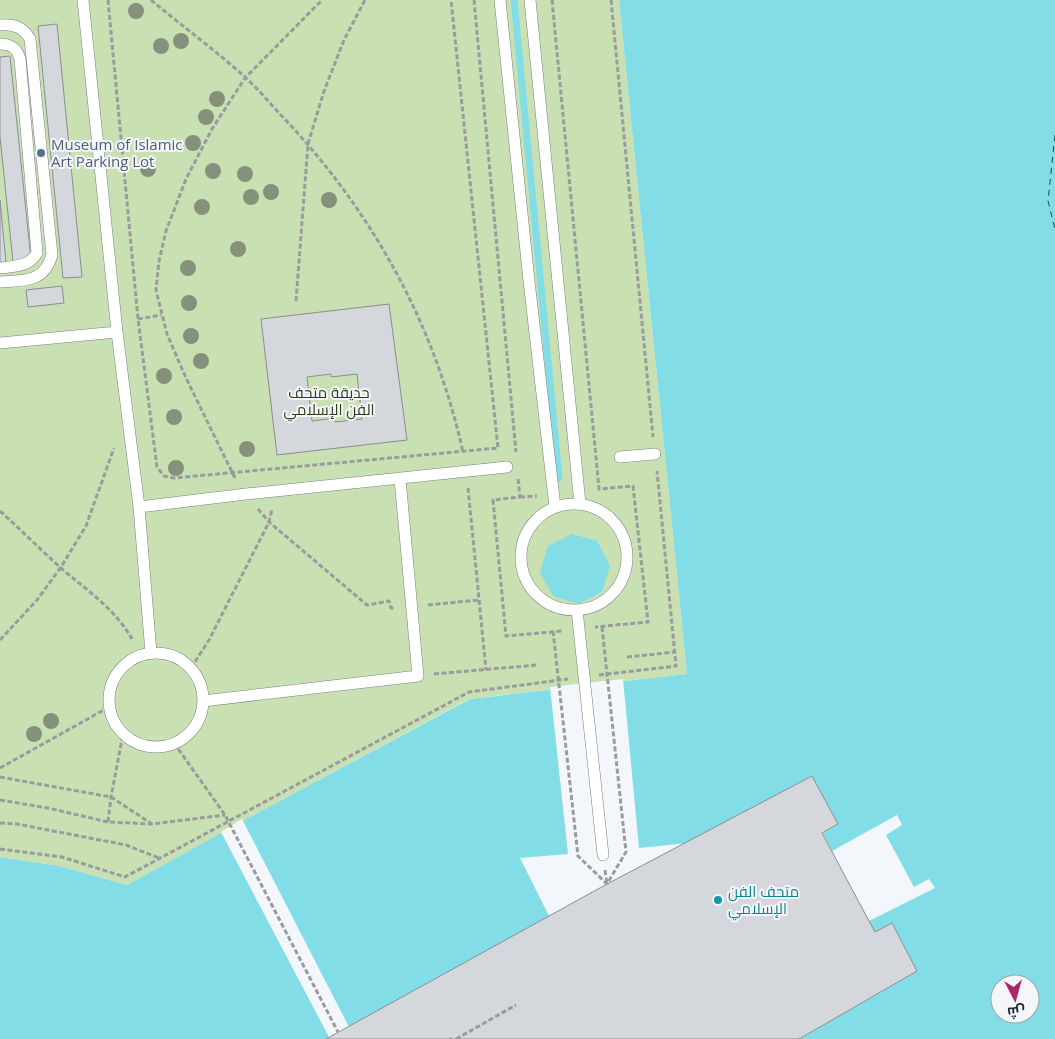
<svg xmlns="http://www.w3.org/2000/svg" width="1055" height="1039" font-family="'Open Sans',Cairo,sans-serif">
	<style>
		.green { fill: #c9e1b2 }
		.water { fill: #82dde7; fill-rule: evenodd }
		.pier { fill: #f3f6fb }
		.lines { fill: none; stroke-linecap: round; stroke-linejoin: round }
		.stream { stroke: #82dde7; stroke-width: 7 }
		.ferry { stroke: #204b4f; stroke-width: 1; stroke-dasharray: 6 5; stroke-linecap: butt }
		.building { fill: #d4d7dc; stroke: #8b8d92; fill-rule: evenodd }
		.lane-casing { stroke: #7b7e82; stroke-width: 12 }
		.path { stroke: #999b9e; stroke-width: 3; stroke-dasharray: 5 2.5; stroke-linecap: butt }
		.lane { stroke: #fff; stroke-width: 11 }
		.tree { fill: #85917b }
		.service-dot { fill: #5c6f8a; stroke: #f3f6fb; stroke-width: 2 }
		.culture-dot { fill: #0f9aa8; stroke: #f3f6fb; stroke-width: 2 }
		.labels { text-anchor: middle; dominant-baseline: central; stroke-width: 4; stroke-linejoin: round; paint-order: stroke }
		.service-label { font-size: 15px; fill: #4e5e75; stroke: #f3f6fb; text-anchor: start }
		.park-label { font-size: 15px; fill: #2b3e13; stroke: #f3f6fb }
		.culture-label { font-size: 15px; fill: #0d838f; stroke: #f3f6fb; text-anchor: start }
	</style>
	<rect width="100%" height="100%" fill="#f3f6fb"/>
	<path class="green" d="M0,0H619L687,674L469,699L246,819L127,885L59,866L0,857Z"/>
	<path class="water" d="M619,0H1055V1039H0V857L59,866L127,885L246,819L470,699L687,674ZM1000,984H1030V1014H1000Z
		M572,534L597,541L610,566L602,592L578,604L553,596L540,572L548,546Z"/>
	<path class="pier" d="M623,679L639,848L688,843L812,776L838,824L823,833L832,851L897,815L902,825L886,835L914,887L929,879L935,888L869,921L875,932L892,923L917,971L799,1039H326L329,1037L221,832L242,819L349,1027L549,916L520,858L568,854L550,687Z"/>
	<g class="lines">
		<path class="stream" d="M514,0L559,478"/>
		<path class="ferry" d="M1055,135L1048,201L1055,229"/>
	</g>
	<path class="building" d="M57,24L82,277L63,278L38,26Z
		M10,56L31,260L13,262L0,137V57Z
		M0,200L6,263H0Z
		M62,286L64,303L28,307L26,290Z
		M389,304L407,440L277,455L261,319ZM331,374V377L357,374L362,419L335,422V418L312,421L307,377Z
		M812,776L838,824L822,833L869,921L875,932L892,923L917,971L799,1039H326L607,884Z"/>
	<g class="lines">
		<defs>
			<path id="lane" d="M83,0L117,332L139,507L151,653
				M500,0L529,281L555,507
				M530,0L580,504
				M0,25C14,24 23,27 30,39L52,255C44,283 24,280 0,282
				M0,44C11,44 17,48 20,59L37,253C29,267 14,266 0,268
				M0,343L117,332
				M620,457L655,454
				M521 557a53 53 0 1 1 106 0a53 53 0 1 1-106 0Z
				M139,507L246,494L507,467
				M577,610L603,855
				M109 700a47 47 0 1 1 94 0a47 47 0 1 1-94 0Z
				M203,701L418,676L400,479"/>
		</defs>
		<use href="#lane" class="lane-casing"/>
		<path class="path" d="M108,0L138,319L157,467L164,476L174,478L498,448L451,0
			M151,0C182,26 215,50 245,77C257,88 268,101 279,113C371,209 434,322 463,452
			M474,0L516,452
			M552,0L599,489L633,486L648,622L595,627
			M611,0L653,437
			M296,301L308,144L324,91L344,40L365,0
			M138,319L161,315
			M235,478L186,378L167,334L156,290L159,261L166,231L186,179L212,129L245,78L322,0
			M518,479L520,497L493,500L506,636L562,631
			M468,488L486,670
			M520,497L537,496
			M258,509L269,522L367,605L389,601L391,608H394
			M0,511C21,530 41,550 62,569C88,591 115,609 132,639
			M428,605L479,600
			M602,627L626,852L607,884
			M553,631L578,856L607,884
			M0,640L37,600L61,567L86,526L114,448
			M627,657L675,652
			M191,668L209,640L269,522L272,509
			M434,674L537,665
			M599,675L676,666L657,471
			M174,743L225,815L338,1032
			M0,768L109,707
			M0,777L111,797L152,824
			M0,800L48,808L108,822L152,824L225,815
			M108,822L111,797L123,734
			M0,823L17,824L126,845L159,858
			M0,849L62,857L125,877L469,692L568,679
			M605,870L607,884
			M450,1038L451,1039
			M456,1039L516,1005"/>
		<use href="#lane" class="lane"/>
	</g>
	<g class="tree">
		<circle cx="136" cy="11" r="8"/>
		<circle cx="181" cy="41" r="8"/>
		<circle cx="161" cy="46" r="8"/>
		<circle cx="217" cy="99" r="8"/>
		<circle cx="206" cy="117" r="8"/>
		<circle cx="193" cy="143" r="8"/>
		<circle cx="148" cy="169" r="8"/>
		<circle cx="213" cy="171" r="8"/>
		<circle cx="245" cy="174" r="8"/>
		<circle cx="271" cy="192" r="8"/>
		<circle cx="251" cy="197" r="8"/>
		<circle cx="329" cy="200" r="8"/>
		<circle cx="202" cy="207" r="8"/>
		<circle cx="238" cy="249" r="8"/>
		<circle cx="188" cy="268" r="8"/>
		<circle cx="189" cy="303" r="8"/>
		<circle cx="191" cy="336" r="8"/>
		<circle cx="201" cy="361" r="8"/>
		<circle cx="164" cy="376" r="8"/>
		<circle cx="174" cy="417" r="8"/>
		<circle cx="247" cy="449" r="8"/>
		<circle cx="176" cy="468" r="8"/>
		<circle cx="51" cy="721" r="8"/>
		<circle cx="34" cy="734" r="8"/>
	</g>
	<circle class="service-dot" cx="41" cy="153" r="5"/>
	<circle class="culture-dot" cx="718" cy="900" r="5"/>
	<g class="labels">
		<g class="service-label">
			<text x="51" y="144">Museum of Islamic<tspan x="51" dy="17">Art Parking Lot</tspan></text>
		</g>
		<g class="park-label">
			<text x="329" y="392">حديقة متحف<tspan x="329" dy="17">الفن الإسلامي</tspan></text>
		</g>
		<g class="culture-label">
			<text x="728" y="891">متحف الفن<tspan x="728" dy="17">الإسلامي</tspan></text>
		</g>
	</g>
	<g transform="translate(1015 999) rotate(174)"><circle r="24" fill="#f3f6fb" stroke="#a1a3a7"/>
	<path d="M0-4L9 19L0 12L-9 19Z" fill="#ad2569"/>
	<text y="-8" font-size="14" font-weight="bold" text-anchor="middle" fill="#262729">ش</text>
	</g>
</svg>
